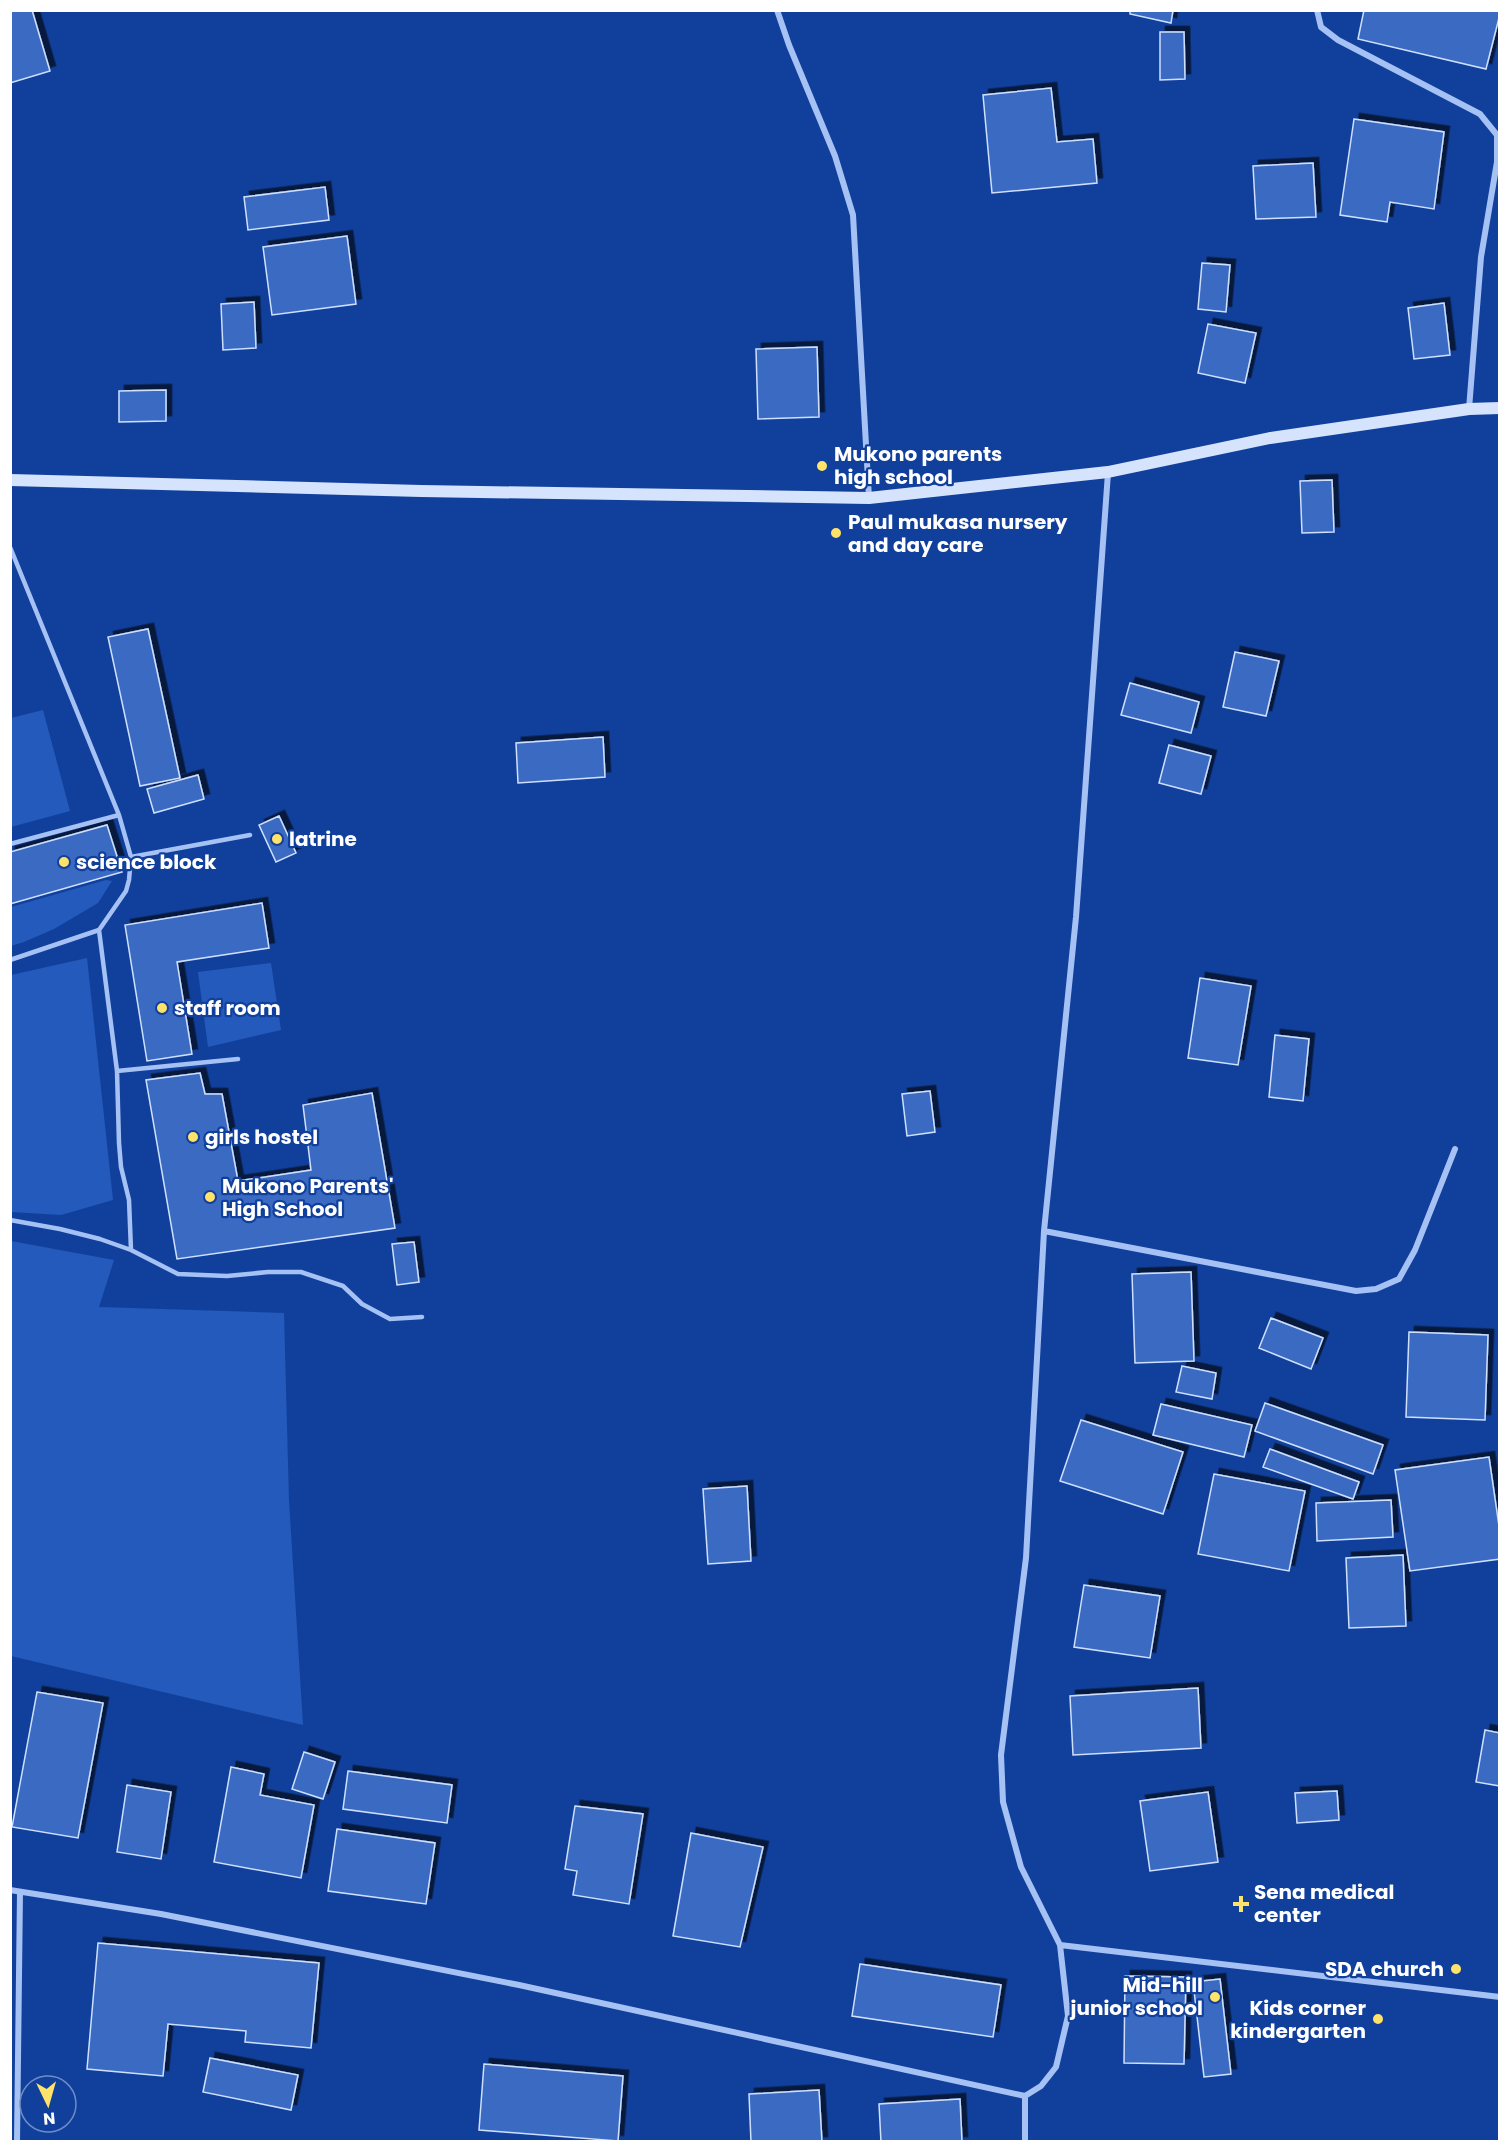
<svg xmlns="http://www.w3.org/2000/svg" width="1510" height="2152" font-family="Poppins,sans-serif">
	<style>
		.green { fill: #245abb }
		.building { fill: #3a6ac3; stroke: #cfe0fe; stroke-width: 1.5; filter: url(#shadow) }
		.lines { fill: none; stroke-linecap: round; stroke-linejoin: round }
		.lane { stroke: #a6c2f4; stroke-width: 4.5 }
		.street { stroke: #a6c2f4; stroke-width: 6 }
		.secondary { stroke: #d6e3fd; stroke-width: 12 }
		.poi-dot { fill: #ffe26a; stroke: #11409c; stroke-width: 2 }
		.labels { text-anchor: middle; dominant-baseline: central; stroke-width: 4.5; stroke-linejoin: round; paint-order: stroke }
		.poi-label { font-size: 20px; font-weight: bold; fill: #fff; stroke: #11409c; text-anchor: start }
	</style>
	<defs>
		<filter id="shadow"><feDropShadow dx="5.5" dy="-5.5" stdDeviation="0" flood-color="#0009"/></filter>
	</defs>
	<rect width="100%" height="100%" fill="#11409c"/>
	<path class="green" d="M43,710L70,811L11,827V718Z
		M106,880L112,881L98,903L54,929L24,942L11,946V907Z
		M87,958L113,1200L61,1215L11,1212V975Z
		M271,963L281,1030L208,1047L198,972Z
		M11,1241L114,1260L99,1307L284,1313L289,1501L303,1725L11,1656Z"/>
	<path class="building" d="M10,10H32L50,71L10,83Z
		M1130,10H1173L1171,23L1130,14Z
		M1364,10H1500V14L1486,69L1358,39Z
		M1160,32H1184L1185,79L1160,80Z
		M1051,88L1057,142L1093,139L1097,183L992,193L983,95Z
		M1354,119L1444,132L1434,209L1390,202L1387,222L1340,215Z
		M1313,163L1316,217L1256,219L1253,166Z
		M325,187L329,220L248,230L244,197Z
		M347,236L356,304L272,315L263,247Z
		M1202,263L1230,265L1226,312L1198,309Z
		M254,302L256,348L223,350L221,304Z
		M1444,303L1450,355L1414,359L1408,308Z
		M1208,324L1256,333L1245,383L1198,373Z
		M817,347L819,417L758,419L756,349Z
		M166,390V421L119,422V391Z
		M1332,480L1334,532L1302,533L1300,481Z
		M148,629L180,778L140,786L108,637Z
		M1235,652L1279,661L1266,716L1223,707Z
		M1130,683L1199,702L1191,733L1121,715Z
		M603,737L605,777L518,783L516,743Z
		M1169,745L1211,756L1201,794L1159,783Z
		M198,775L204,799L154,813L147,789Z
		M279,816L296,853L276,862L259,825Z
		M107,825L122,872L10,904V852Z
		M262,903L269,948L177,962L192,1054L147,1061L125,925Z
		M1200,978L1251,986L1238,1065L1188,1058Z
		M1275,1035L1309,1039L1303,1101L1269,1097Z
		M200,1073L205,1094H222L238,1181L311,1170L303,1105L372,1093L395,1228L177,1259L146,1080Z
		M930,1091L935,1132L907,1136L902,1094Z
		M414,1242L419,1282L397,1285L392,1244Z
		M1191,1272L1194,1361L1135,1363L1132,1274Z
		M1271,1318L1323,1338L1311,1369L1259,1348Z
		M1409,1332L1488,1335L1485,1420L1406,1417Z
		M1182,1366L1216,1373L1212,1399L1176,1392Z
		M1265,1403L1383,1445L1373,1474L1255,1431Z
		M1161,1404L1252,1425L1244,1457L1153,1435Z
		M1081,1420L1183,1452L1163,1514L1060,1481Z
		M1270,1449L1359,1482L1353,1499L1263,1467Z
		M1489,1457L1500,1533V1559L1410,1571L1395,1470Z
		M1214,1474L1305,1491L1289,1571L1198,1554Z
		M747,1486L751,1561L708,1564L703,1489Z
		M1391,1500L1393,1537L1317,1541L1316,1503Z
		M1403,1555L1406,1626L1349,1628L1346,1558Z
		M1084,1585L1160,1596L1150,1658L1074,1647Z
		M1198,1688L1201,1748L1073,1755L1070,1696Z
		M37,1692L103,1703L78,1838L12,1827Z
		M1485,1730L1500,1733V1786L1476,1782Z
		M304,1752L335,1762L323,1799L292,1789Z
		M231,1767L264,1774L260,1795L314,1805L301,1878L214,1862Z
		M348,1771L452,1785L447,1823L343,1809Z
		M127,1785L171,1792L161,1859L117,1852Z
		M1337,1791L1339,1820L1297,1823L1295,1793Z
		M1208,1792L1218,1862L1150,1871L1140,1801Z
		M575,1806L643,1814L629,1904L573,1895L577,1871L565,1869Z
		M337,1829L435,1843L426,1904L328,1891Z
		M691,1833L763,1847L740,1947L673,1936Z
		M98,1943L319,1963L311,2048L245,2042L246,2031L168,2024L163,2076L87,2069Z
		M860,1964L1001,1985L993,2037L852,2016Z
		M1125,1976L1186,1977L1184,2064L1124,2063Z
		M1220,1979L1231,2074L1204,2077L1193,1982Z
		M210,2058L298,2075L291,2110L203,2092Z
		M484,2064L623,2076L618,2141L479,2130Z
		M819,2090L822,2142H751L749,2094Z
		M960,2099L962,2142H881L879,2104Z"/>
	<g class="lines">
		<path class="lane" d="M10,547L119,815L131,857L129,880L126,891L99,930L10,960
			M10,844L119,815
			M131,857L250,835
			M99,930L117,1071
			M10,1220L60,1229L100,1239L131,1250L178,1274L227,1276L268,1272H301L343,1286L362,1304L390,1319L422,1317
			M131,1250L129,1200L121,1167L119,1143L117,1071L238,1059"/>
		<path class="street" d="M777,10L789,45L835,156L853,215L869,498
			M1317,10L1321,27L1338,40L1480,114L1497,135V162L1481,257L1469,409
			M1044,1231L1356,1291L1376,1289L1399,1279L1415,1250L1455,1149
			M10,1890L161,1914L519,1985L1025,2096L1041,2086L1056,2067L1068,2016L1060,1945L1021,1867L1003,1802L1001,1755L1026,1558L1044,1231L1076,917L1108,473
			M1060,1945L1500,1997
			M1025,2096V2142
			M17,2142L20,1892"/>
		<path class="secondary" d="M10,480L421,491L869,498L1108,472L1270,438L1469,409L1500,408"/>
	</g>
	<g class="poi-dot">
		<circle cx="822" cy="466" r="6"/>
		<circle cx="836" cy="533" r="6"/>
		<circle cx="277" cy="839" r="6"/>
		<circle cx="64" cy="862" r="6"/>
		<circle cx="162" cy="1008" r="6"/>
		<circle cx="193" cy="1137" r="6"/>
		<circle cx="210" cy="1197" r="6"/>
		<path d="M1238 1895h6v6h6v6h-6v6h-6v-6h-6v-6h6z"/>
		<circle cx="1456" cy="1969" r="6"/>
		<circle cx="1215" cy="1997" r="6"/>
		<circle cx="1378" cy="2019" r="6"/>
	</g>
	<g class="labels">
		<g class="poi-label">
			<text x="834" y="454">Mukono parents<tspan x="834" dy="23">high school</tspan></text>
			<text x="848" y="522">Paul mukasa nursery<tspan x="848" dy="23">and day care</tspan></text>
			<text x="289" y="839">latrine</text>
			<text x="76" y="862">science block</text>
			<text x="174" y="1008">staff room</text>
			<text x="205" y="1137">girls hostel</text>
			<text x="222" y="1186">Mukono Parents'<tspan x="222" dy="23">High School</tspan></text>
			<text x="1254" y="1892">Sena medical<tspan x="1254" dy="23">center</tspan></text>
			<text x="1444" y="1969" text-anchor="end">SDA church</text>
			<text x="1203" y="1985" text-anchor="end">Mid-hill<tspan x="1203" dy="23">junior school</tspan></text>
			<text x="1366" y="2008" text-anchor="end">Kids corner<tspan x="1366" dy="23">kindergarten</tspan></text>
		</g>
	</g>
	<rect width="1510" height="2152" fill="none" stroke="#ffffff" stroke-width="24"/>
	<g transform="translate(48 2104) rotate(175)"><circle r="28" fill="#11409c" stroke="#708cc4" stroke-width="1.5"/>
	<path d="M0-4.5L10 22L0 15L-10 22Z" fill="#ffe26a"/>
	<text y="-9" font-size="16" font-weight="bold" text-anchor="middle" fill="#ffffff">N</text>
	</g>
</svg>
